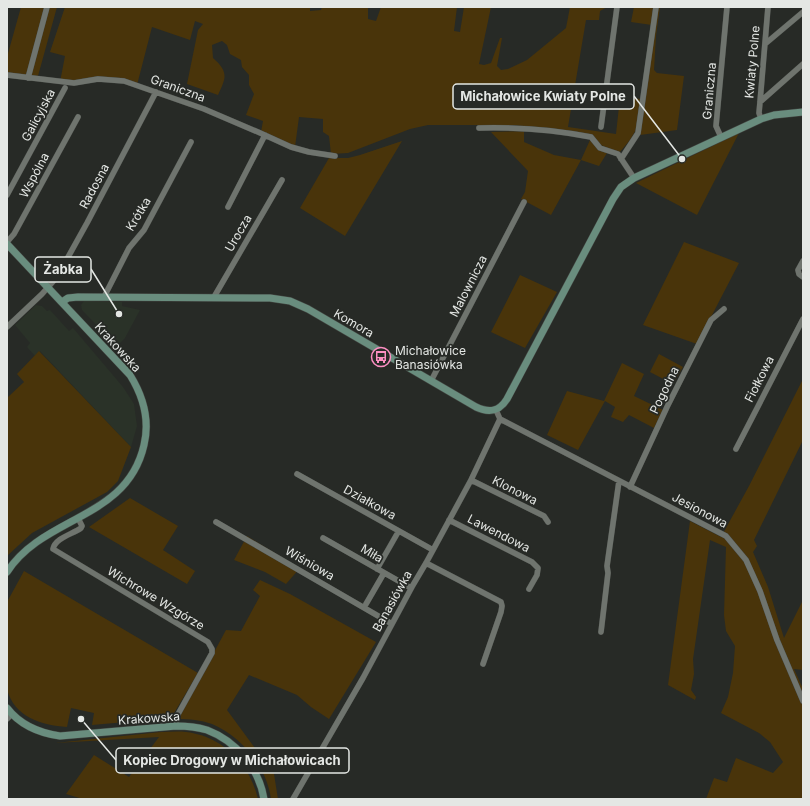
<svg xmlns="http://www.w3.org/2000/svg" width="810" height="806" font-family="Inter,sans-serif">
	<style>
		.built { fill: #2a3228 }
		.green { fill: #49340a }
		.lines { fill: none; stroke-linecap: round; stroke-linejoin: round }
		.street-casing { stroke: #434642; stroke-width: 6 }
		.secondary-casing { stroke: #434642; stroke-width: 8 }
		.street { stroke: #6f746e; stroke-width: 5.5 }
		.secondary { stroke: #698d7e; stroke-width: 7 }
		.labels { text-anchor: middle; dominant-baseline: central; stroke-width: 3.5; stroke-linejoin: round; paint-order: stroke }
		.street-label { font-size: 12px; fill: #e4e7e4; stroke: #272a26 }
		.poi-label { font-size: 12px; fill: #e4e7e4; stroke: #272a26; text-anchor: start }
		.leader { fill: none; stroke: #e4e7e4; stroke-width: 1.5 }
		.callout-dot { fill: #e4e7e4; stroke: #272a26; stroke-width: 1.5 }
		.callout { fill: #272a26; stroke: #e4e7e4; stroke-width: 1.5 }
		.callout-label { font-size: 13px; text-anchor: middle; font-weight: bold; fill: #e4e7e4 }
	</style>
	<rect width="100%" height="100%" fill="#272a26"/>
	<path class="built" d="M84,301L122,302V306L140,310L125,338L117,346L82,310L81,305Z
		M36,305L42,306L47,311L50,310L69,331L73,328L123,387L134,404L137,426L131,447L40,351L35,356L27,347L30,343L15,325Z"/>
	<path class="green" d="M21,7H57L38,76L7,73V57Z
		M65,7H310V11L321,10L322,7H368V19L376,21L381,7H457L454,31L460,32L464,7H491L479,64L484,65L491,63L500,38H502L497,66L501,70L508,69L527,60L566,28L570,7H607L600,11L599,20H586L568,127L616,134L620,97L641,99L637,128L630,140L619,153L601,145L591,135L514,125H428L410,129L348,153L331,154L329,136L323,132V119L299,117L295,147L261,132L263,121L246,115L254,94L249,85V75L242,67L241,60L230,54L227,45L222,41L212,45L213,58C229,72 226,78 218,95L187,84L198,30L203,24L195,21L190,40L152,27L137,85L122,78L60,82L65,56L50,52Z
		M634,7H654L652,25L631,22Z
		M658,7H660L656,36L654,70L657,73L684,76L677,130L640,135Z
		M524,131V142L554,155L581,160L590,140L607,153L599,166L581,160L551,215L521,199L525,192L528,171L491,132Z
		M739,133L697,215L636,183L638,182Z
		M402,141L345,236L300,208L329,158H348L360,155Z
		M684,242L739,263L697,344L643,325Z
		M520,275L557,292L525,348L491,332Z
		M39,351L131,447L118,481L107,492L32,533L7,556V398L24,382L17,374Z
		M659,354L683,367L673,384L650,372Z
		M622,363L644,374L634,396L663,410L654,428L629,415L623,422L611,417L615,407L605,401L578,450L547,435L567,391L604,401Z
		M803,379V440L754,540L757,546L753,552L768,587L784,638L803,600V670L794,669L803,689V799H706L714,778L727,782L736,758L773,773L783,762L770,742L759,733L721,713L728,697L733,673L735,646L726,631L724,615L726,547L710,540L693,659L694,674L691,690L696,697L695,700L668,685L690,521L721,537L749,486Z
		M130,498L178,526L163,550L195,571L187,584L89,527Z
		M247,536L300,568L286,584L265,572L234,560Z
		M24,571L198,673L171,718L92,725L94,713L71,708L67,727C41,725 14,717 7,689V602Z
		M260,580L290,594L376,642L329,719L311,707L297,695L249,675L227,710L274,774L278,799H271C267,767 241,736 212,724C201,720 189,719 178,719L226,630L241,631L260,596L253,590Z
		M161,732C169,732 178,731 186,732C222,736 250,764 258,799H83L66,794L94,755L129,777L159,737L55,743Z"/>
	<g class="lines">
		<defs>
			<path id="street" d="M765,44L803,12
				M7,75L74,83L98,79L124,81L204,109L258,132L291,147L309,152L335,156
				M28,78L47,7
				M760,102L803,64
				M761,119L759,113L760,102L768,7
				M601,127L617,7
				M479,128C517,127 555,130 591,137L600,148L618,154L634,178
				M721,137L716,126L727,7
				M621,159L638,133L656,7
				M7,195L65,88
				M228,207L265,135
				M7,242L14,234L78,117
				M803,261L798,270L799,274L803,277
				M104,297L129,248L144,230L191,142
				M214,297L282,180
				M7,327L42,294L57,277L87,223L156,92
				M431,381L524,202
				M500,419L726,536L746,560L760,591L777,640L803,701
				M736,449L803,319
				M297,474L433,550
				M471,480L544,516L548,522
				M630,487L667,407L711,320L724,309
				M78,518L82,526L81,528C73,534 55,538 53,549L208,642L212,649V653L177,716L176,726
				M449,520L532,562L538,568L537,575L529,589
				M216,522L392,624
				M323,538L411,588
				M426,563L501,602L502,606L501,612L483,664
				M377,569L397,534
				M366,604L384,573
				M601,632L608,573L607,566L619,481
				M7,719L12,714
				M293,799L363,678L413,585L426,563L471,480L500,419L496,410"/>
			<path id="secondary" d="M7,244L130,375C143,396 150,420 144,445C127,520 44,515 7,572
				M62,302L68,298L78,297L270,298L290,301L308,309L476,407C489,413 499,412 507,399L613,199L621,187L634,178L761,119L774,115L803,112
				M7,708C20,725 39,733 60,736L176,726C186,726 197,727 207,730C236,741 259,768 264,799"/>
		</defs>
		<use href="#street" class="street-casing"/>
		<use href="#secondary" class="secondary-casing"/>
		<use href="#street" class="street"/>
		<use href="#secondary" class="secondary"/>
	</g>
	<defs>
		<symbol id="bus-ring" viewBox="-11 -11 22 22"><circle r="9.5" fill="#272a26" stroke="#fc8fc2" stroke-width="1.5"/><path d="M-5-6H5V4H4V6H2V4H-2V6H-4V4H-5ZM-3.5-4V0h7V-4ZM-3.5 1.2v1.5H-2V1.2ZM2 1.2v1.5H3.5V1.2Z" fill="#fc8fc2"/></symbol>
	</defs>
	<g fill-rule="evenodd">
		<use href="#bus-ring" x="370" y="346" width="22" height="22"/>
	</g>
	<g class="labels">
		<g class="street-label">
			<text transform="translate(752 62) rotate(-85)">Kwiaty Polne</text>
			<text transform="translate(178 88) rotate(20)">Graniczna</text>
			<text transform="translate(709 91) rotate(-85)">Graniczna</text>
			<text transform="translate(38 115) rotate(-62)">Galicyjska</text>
			<text transform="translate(34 175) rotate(-62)">Wspólna</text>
			<text transform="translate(94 186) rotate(-62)">Radosna</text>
			<text transform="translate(138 214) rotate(-59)">Krótka</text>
			<text transform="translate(238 233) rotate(-60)">Urocza</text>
			<text transform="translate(468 286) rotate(-63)">Malownicza</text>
			<text transform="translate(354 323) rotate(30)">Komora</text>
			<text transform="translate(118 347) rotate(48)">Krakowska</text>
			<text transform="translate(759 379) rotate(-63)">Fiołkowa</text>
			<text transform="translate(664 390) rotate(-64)">Pogodna</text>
			<text transform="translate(515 490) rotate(27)">Klonowa</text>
			<text transform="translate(370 502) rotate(29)">Działkowa</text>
			<text transform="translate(700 510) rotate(28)">Jesionowa</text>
			<text transform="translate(499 533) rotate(27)">Lawendowa</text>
			<text transform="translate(372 553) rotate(30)">Miła</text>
			<text transform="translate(310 563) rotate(30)">Wiśniowa</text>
			<text transform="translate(156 598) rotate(31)">Wichrowe Wzgórze</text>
			<text transform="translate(392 601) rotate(-61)">Banasiówka</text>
			<text transform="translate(149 718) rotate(-4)">Krakowska</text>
		</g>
		<g class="poi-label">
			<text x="395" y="350">Michałowice<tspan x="395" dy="14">Banasiówka</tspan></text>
		</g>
	</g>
	<path class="leader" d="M682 159L634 96M119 314L91 269M81 719L116 760"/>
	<g class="callout-dot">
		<circle cx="682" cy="159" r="4"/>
		<circle cx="119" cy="314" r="4"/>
		<circle cx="81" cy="719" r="4"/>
	</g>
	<g class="callout">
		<rect x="453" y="84" width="181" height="25" rx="4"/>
		<rect x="35" y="257" width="56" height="25" rx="4"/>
		<rect x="116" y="748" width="233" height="25" rx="4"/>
	</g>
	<g class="callout-label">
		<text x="543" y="101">Michałowice Kwiaty Polne</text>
		<text x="63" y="274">Żabka</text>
		<text x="232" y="765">Kopiec Drogowy w Michałowicach</text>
	</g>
	<rect width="810" height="806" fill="none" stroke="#e4e7e4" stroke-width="16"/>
</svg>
